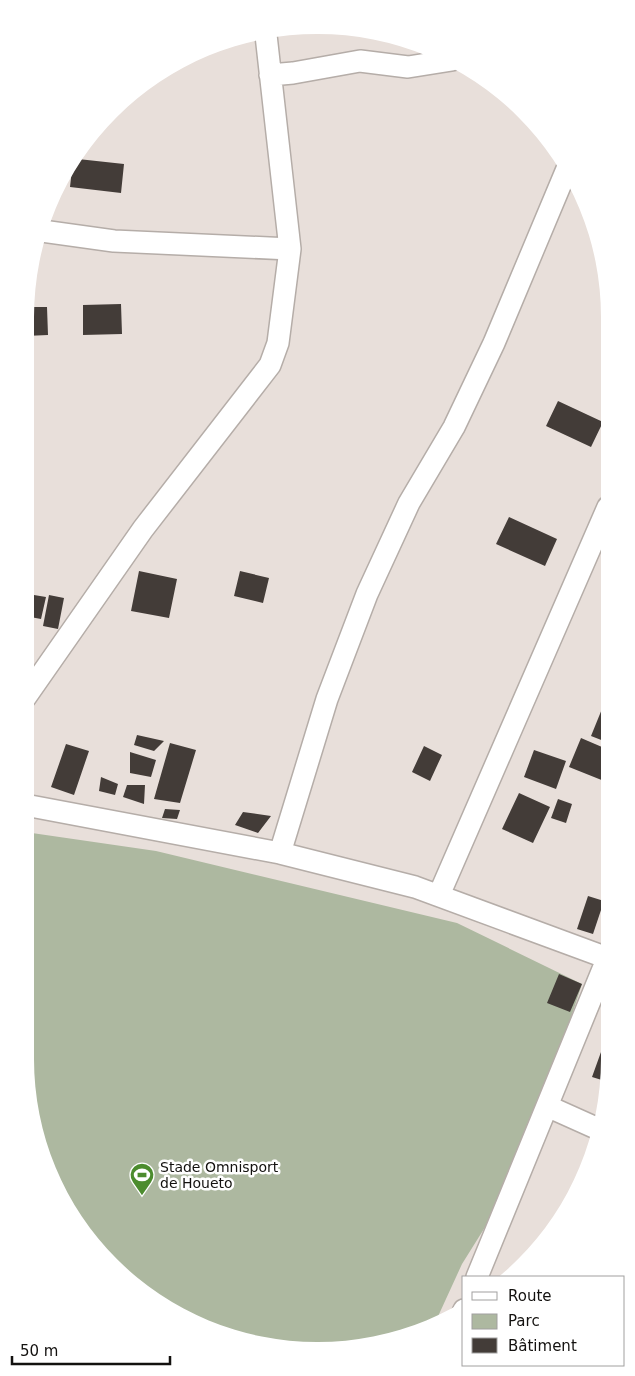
<svg xmlns="http://www.w3.org/2000/svg" width="635" height="1376" font-family="'DejaVu Sans',sans-serif">
	<style>
		.green { fill: #adb8a0 }
		.building { fill: #433c38 }
		.lines { fill: none; stroke-linecap: round; stroke-linejoin: round }
		.minor-casing { stroke: #b5ada8; stroke-width: 24 }
		.minor { stroke: #fff; stroke-width: 21 }
		.labels { text-anchor: middle; dominant-baseline: central; stroke-width: 5; stroke-linejoin: round; paint-order: stroke }
		.poi-label { font-size: 14px; fill: #13110f; stroke: #fff; text-anchor: start }
	</style>
	<rect width="100%" height="100%" fill="#e8dfda"/>
	<path class="green" d="M25,832L156,851L457,923L582,984L544,1100L534,1149L462,1264L435,1323L374,1345H261L172,1312L97,1251L41,1153L25,1058Z"/>
	<path class="building" d="M78,159L124,164L121,193L70,187L72,169Z
		M121,304L122,334L83,335V305Z
		M27,307H47L48,335L25,336V317Z
		M558,401L603,422L591,447L546,426Z
		M25,505L32,506L29,520L25,519Z
		M509,517L557,539L545,566L496,544Z
		M139,571L177,579L169,618L131,611Z
		M240,571L269,578L263,603L234,596Z
		M28,594L46,597L41,619L25,616Z
		M49,595L64,598L58,629L43,626Z
		M604,704L609,706V743L591,736Z
		M137,735L164,741L154,751L134,745Z
		M581,738L609,750V783L569,767Z
		M170,743L196,750L180,803L154,799Z
		M66,744L89,751L74,795L51,787Z
		M424,746L442,755L430,781L412,772Z
		M534,750L566,761L556,789L524,777Z
		M130,752L156,760L151,777L130,773Z
		M101,777L118,784L115,795L99,791Z
		M127,785H145L144,804L123,797Z
		M519,793L550,807L533,843L502,829Z
		M558,799L572,804L566,823L551,818Z
		M165,809L180,810L177,819L162,818Z
		M243,812L271,816L258,833L235,825Z
		M588,896L604,901L593,934L577,929Z
		M559,974L582,984L570,1012L547,1003Z
		M610,1027V1059L605,1081L592,1077Z"/>
	<g class="lines">
		<defs>
			<path id="minor" d="M270,75L293,73L360,61L408,67L452,60
				M42,231L114,241L290,249
				M25,698L143,529L270,365L278,343L290,249L266,35
				M25,805L280,853L415,887L610,959
				M280,853L327,699L367,594L409,503L454,427L494,343L567,169
				M439,895L608,507
				M547,1106L596,1128
				M477,1277L610,952
				M463,1312L464,1310"/>
		</defs>
		<use href="#minor" class="minor-casing"/>
		<use href="#minor" class="minor"/>
	</g>
	<defs>
		<symbol id="stadium-pin" viewBox="-11 -11 22 30"><path d="M0 17L-7.5 6A9.5 9.5 0 1 1 7.5 6Z" fill="#4c8c2e" stroke="#fff"/><path d="M0-5a6.5 5 0 1 0 0 10a6.5 5 0 1 0 0-10ZM-3.5-1.8h7v3.6h-7Z" fill="#fff"/></symbol>
	</defs>
	<g fill-rule="evenodd">
		<use href="#stadium-pin" x="128" y="1161" width="28" height="38"/>
	</g>
	<g class="labels">
		<g class="poi-label">
			<text x="160" y="1167">Stade Omnisport<tspan x="160" dy="16">de Houeto</tspan></text>
		</g>
	</g>
	<path d="M0 0H635V1376H0ZM317 34H318A283 283 0 0 1 601 317V1059A283 283 0 0 1 318 1342H317A283 283 0 0 1 34 1059V317A283 283 0 0 1 317 34Z" fill="#fff" fill-rule="evenodd"/>
	<rect x="462" y="1276" width="162" height="90" fill="#ffffff" stroke="#a1a09f"/>
	<rect x="472" y="1292" width="25" height="8" fill="#ffffff" stroke="#a1a09f"/>
	<text x="508" y="1301" font-size="15" fill="#13110f">Route</text>
	<rect x="472" y="1314" width="25" height="15" fill="#adb8a0" stroke="#a1a09f"/>
	<text x="508" y="1326" font-size="15" fill="#13110f">Parc</text>
	<rect x="472" y="1338" width="25" height="15" fill="#433c38" stroke="#a1a09f"/>
	<text x="508" y="1351" font-size="15" fill="#13110f">Bâtiment</text>
	<path d="M12 1356v8h158v-8" fill="none" stroke="#13110f" stroke-width="2.5"/>
	<text x="20" y="1356" font-size="15" fill="#13110f" stroke="#ffffff" stroke-width="4" paint-order="stroke">50 m</text>
</svg>
